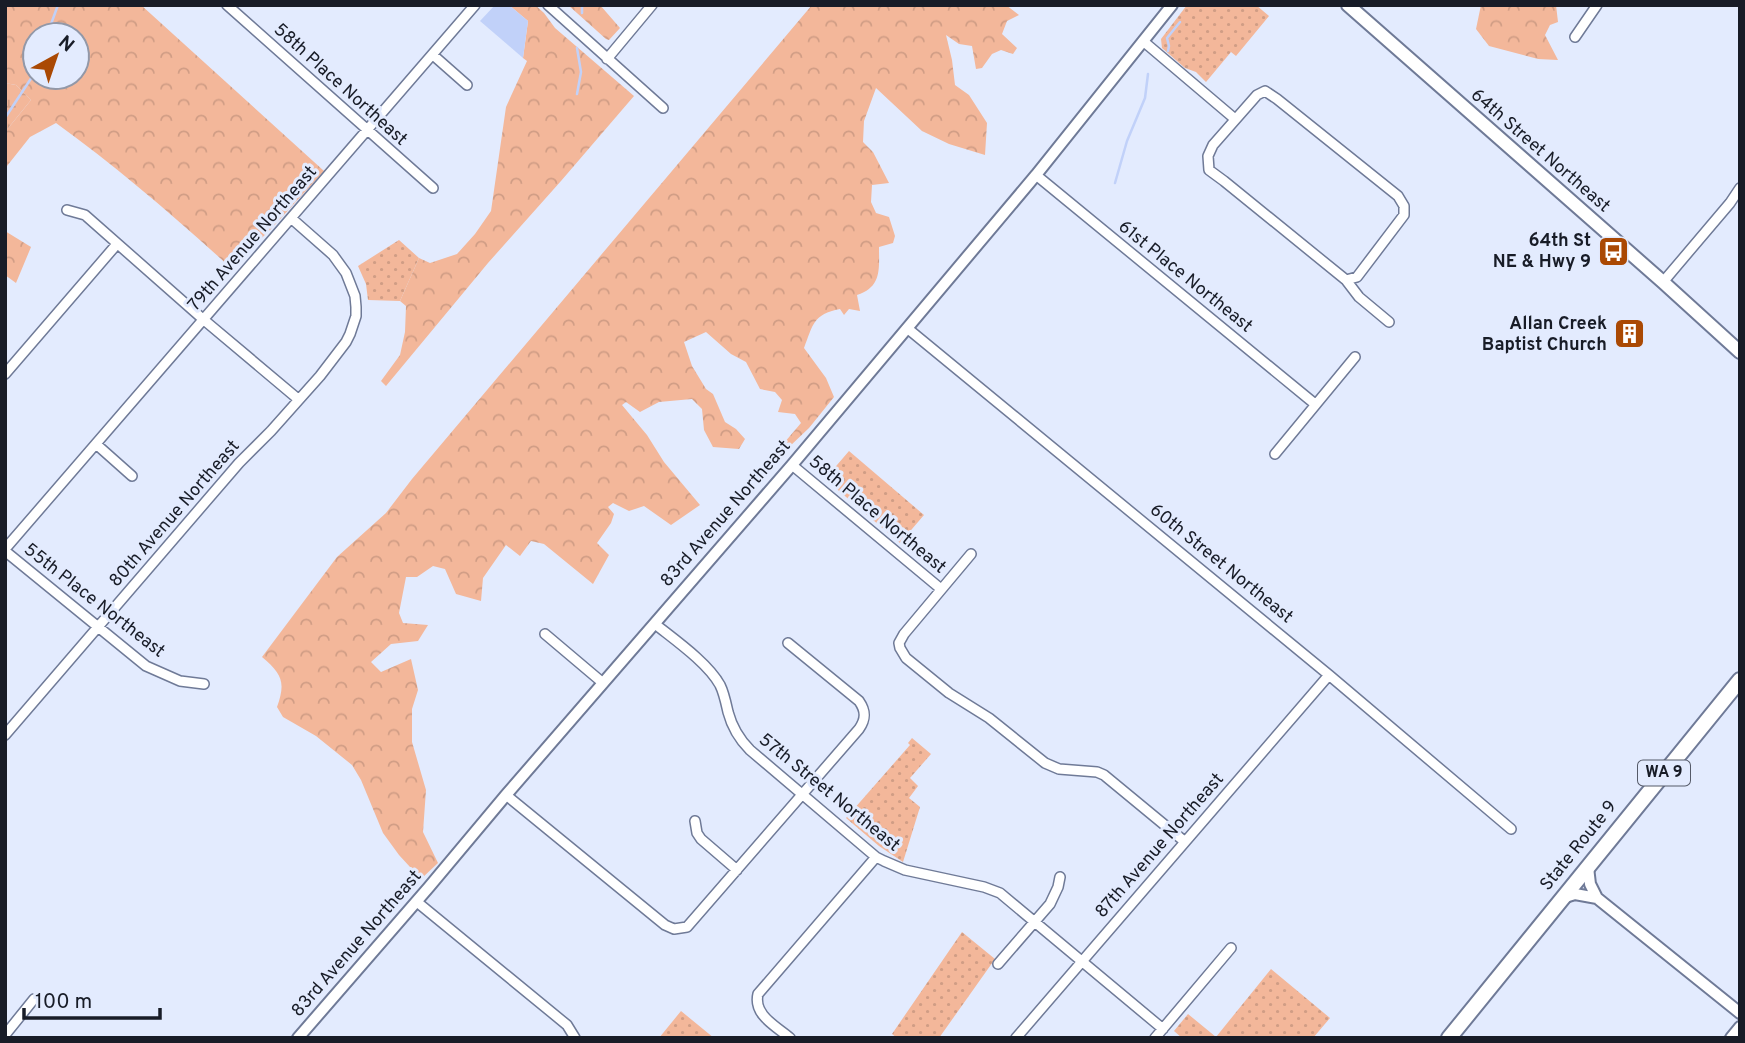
<svg xmlns="http://www.w3.org/2000/svg" width="1745" height="1043" font-family="Overpass,sans-serif">
	<style>
		.green { fill: url(#green-dots) }
		.forest { fill: url(#forest-crowns); fill-rule: evenodd }
		.wetland { fill: url(#wetland-marsh) }
		.water { fill: #c1d1f9 }
		.lines { fill: none; stroke-linecap: round; stroke-linejoin: round }
		.stream { stroke: #c1d1f9; stroke-width: 2.5 }
		.minor-casing { stroke: #6f7a97; stroke-width: 12 }
		.tertiary-casing { stroke: #6f7a97; stroke-width: 14 }
		.secondary-casing { stroke: #6f7a97; stroke-width: 16 }
		.primary-casing { stroke: #6f7a97; stroke-width: 18 }
		.minor { stroke: #fff; stroke-width: 9 }
		.tertiary { stroke: #fff; stroke-width: 10 }
		.secondary { stroke: #fff; stroke-width: 12 }
		.primary { stroke: #fff; stroke-width: 14 }
		.labels { text-anchor: middle; dominant-baseline: central; stroke-width: 6; stroke-linejoin: round; paint-order: stroke }
		.shield { fill: #e3ebfe; stroke: #555a68; stroke-width: 2 }
		.shield-label { font-size: 16px; font-weight: bold; fill: #181c27 }
		.street-label { font-size: 18px; fill: #181c27; stroke: #e3ebfe }
		.poi-label { font-size: 18px; font-weight: bold; fill: #181c27; stroke: #e3ebfe; text-anchor: end }
	</style>
	<defs>
		<pattern id="green-dots" width="8" height="8" patternUnits="userSpaceOnUse" patternTransform="scale(1.75)"><rect width="8" height="8" fill="#f3b79a"/><path d="M2 2h.1M6 6h.1" fill="none" stroke="#d09d85" stroke-width="1.8" stroke-linecap="round"/></pattern>
		<pattern id="forest-crowns" width="20" height="18" patternUnits="userSpaceOnUse" patternTransform="scale(1.75)"><rect width="20" height="18" fill="#f3b79a"/><path d="M2 6a3 3 0 1 1 6 0M12 15a3 3 0 1 1 6 0" fill="none" stroke="#d09d85"/></pattern>
		<pattern id="wetland-marsh" width="20" height="14" patternUnits="userSpaceOnUse" patternTransform="scale(1.75)"><rect width="20" height="14" fill="#f3b79a"/><path d="M1 5h8M5 5V1M11 12h8M15 12V8" fill="none" stroke="#d09d85"/></pattern>
	</defs>
	<rect width="100%" height="100%" fill="#e3ebfe"/>
	<path class="green" d="M1187,5H1256L1269,16L1236,56L1231,52L1206,82L1196,72L1185,68L1162,48L1161,39Z
		M399,240L419,258L400,301L368,300L366,284L358,266Z
		M849,451L924,515L900,543L825,479Z
		M912,738L931,754L910,778L918,786L909,798L920,807L903,862L879,846L846,818L910,745L908,743Z
		M962,932L995,959L939,1038H897L892,1034Z
		M1271,969L1330,1018L1313,1038H1182L1174,1031L1188,1014L1216,1037Z
		M681,1011L714,1038H659Z"/>
	<path class="forest" d="M5,5H141L324,171L271,229L231,268C175,217 117,167 56,123L30,137L7,166L5,177V132L31,100L16,85L5,83ZM35,35H77V77H35Z
		M509,5H535L544,13L555,28L634,96L561,181L488,263L386,386L381,381L400,355L405,332L406,306L400,301L419,258L430,263L457,254L475,234L491,211L506,107L527,61L523,58L528,21Z
		M568,5H600L620,28L609,40L606,39Z
		M812,5H1006L1019,15L1007,21L1002,34L1017,48L1013,54L1001,50L992,54L982,68L976,69L972,46L959,44L946,35L952,60L955,85L969,95L987,123L985,155L949,144L922,131L876,88L864,121L863,142L873,152L889,183L872,185L871,202L876,213L889,217L895,236L893,243L879,247C879,269 882,287 857,295L860,311L849,309L844,315L840,309C813,314 813,325 804,348L826,378L834,397L809,428L789,447L784,443L801,423L795,414L778,412L782,400L775,392L760,389L746,362L731,354L706,332L684,342L692,366L706,389L713,394L725,422L736,429L745,439L739,449L713,447L704,430L702,409L692,399L659,402L640,412L626,402L622,405L647,435L664,462L700,505L671,525L644,506L629,511L613,503L608,507L614,514L611,523L597,543L609,555L593,584L544,544L531,541L520,556L506,545L483,578L481,601L456,594L445,569L433,566L417,577H406L399,613L403,623L428,625L418,641L391,644L371,662L381,672L411,659L418,690L412,709V742L426,790L423,832L438,863L421,879L399,855L383,833L361,780L352,765L316,736L283,717L277,707C286,682 282,674 262,657L337,557L386,513L412,479Z
		M1481,5H1556L1558,22L1550,25L1545,35L1558,60L1538,59L1489,46L1476,29Z
		M5,231L31,247L16,283L5,275Z"/>
	<path class="wetland" d="M5,83L16,85L31,100L5,132Z"/>
	<path class="water" d="M495,5H509L528,21L523,58L480,21Z"/>
	<g class="lines">
		<path class="stream" d="M582,5V13
			M47,35L58,5
			M577,48L581,72L577,94
			M1168,51L1169,46L1167,38L1180,22
			M5,118L32,77L35,68
			M1115,183L1127,141L1145,98L1148,74"/>
		<defs>
			<path id="minor" d="M227,5L433,188
				M548,5L663,108
				M1575,37L1597,5
				M1143,41L1235,119
				M433,55L467,85
				M607,59L652,5
				M1036,175L1315,404
				M67,210L85,215L204,320L298,399
				M1346,280L1357,277L1404,215V206L1398,196L1277,99L1265,91L1257,95L1213,145L1208,156L1209,170L1224,181L1346,280L1359,297L1389,322
				M1663,282L1730,203L1740,188
				M907,328L1329,675L1511,829
				M5,374L117,244
				M96,444L132,476
				M1275,454L1355,357
				M792,465L941,589
				M5,549L475,5
				M5,551L146,666L180,681L204,684
				M971,554L904,634L899,643L900,648L906,658L949,693L989,718L1045,763L1059,769L1097,772L1104,775L1184,841
				M655,624C675,640 708,663 720,685C724,693 726,703 728,712C732,727 739,739 750,750L876,857L884,861L905,870L984,887L1000,893L1163,1029
				M545,634L603,683
				M5,735L239,463L271,431L320,376L346,342L350,334L356,316V307L355,296L346,273L333,255L291,218
				M506,795L665,925L674,929L687,927L859,729C866,719 866,711 859,701L788,643
				M695,821L697,833L701,839L737,870
				M417,902L567,1025L575,1038
				M998,964L1050,904L1058,887L1060,877
				M5,1035L34,999
				M790,1038C776,1026 753,1015 758,994L876,857
				M1016,1038L1329,675
				M1155,1038L1231,948"/>
			<path id="tertiary" d="M1588,867L1590,884L1597,898L1740,1013
				M1562,898L1575,894L1597,898
				M298,1038L429,887L506,795L792,465L1036,175L1172,5
				M1731,1038L1740,1027"/>
			<path id="secondary" d="M1348,5L1663,282L1740,352"/>
			<path id="primary" d="M1449,1038L1740,680"/>
		</defs>
		<use href="#minor" class="minor-casing"/>
		<use href="#tertiary" class="tertiary-casing"/>
		<use href="#secondary" class="secondary-casing"/>
		<use href="#primary" class="primary-casing"/>
		<use href="#minor" class="minor"/>
		<use href="#tertiary" class="tertiary"/>
		<use href="#secondary" class="secondary"/>
		<use href="#primary" class="primary"/>
	</g>
	<defs>
		<symbol id="bus-square" viewBox="-11 -11 22 22"><rect x="-9" y="-9" width="18" height="18" rx="4" fill="#aa4904" stroke="#e3ebfe"/><path d="M-5-6H5V4H4V6H2V4H-2V6H-4V4H-5ZM-3.5-4V0h7V-4ZM-3.5 1.2v1.5H-2V1.2ZM2 1.2v1.5H3.5V1.2Z" fill="#fff"/></symbol>
		<symbol id="building-square" viewBox="-11 -11 22 22"><rect x="-9" y="-9" width="18" height="18" rx="4" fill="#aa4904" stroke="#e3ebfe"/><path d="M-4-6H4V6H1V3H-1V6H-4ZM-2.5-4.3h1.7v1.8h-1.7ZM.8-4.3h1.7v1.8H.8ZM-2.5-1h1.7V.8h-1.7ZM.8-1h1.7V.8H.8Z" fill="#fff"/></symbol>
	</defs>
	<g fill-rule="evenodd">
		<use href="#bus-square" x="1596" y="234" width="35" height="35"/>
		<use href="#building-square" x="1612" y="316" width="35" height="35"/>
	</g>
	<g class="labels">
		<rect class="shield" x="1638" y="760.5" width="52" height="25" rx="5"/>
		<g class="shield-label">
			<text x="1664" y="773">WA 9</text>
		</g>
		<g class="street-label">
			<text transform="translate(340 85) rotate(42)">58th Place Northeast</text>
			<text transform="translate(1540 151) rotate(41)">64th Street Northeast</text>
			<text transform="translate(253 239) rotate(-49)">79th Avenue Northeast</text>
			<text transform="translate(1185 277) rotate(39)">61st Place Northeast</text>
			<text transform="translate(175 514) rotate(-49)">80th Avenue Northeast</text>
			<text transform="translate(726 514) rotate(-49)">83rd Avenue Northeast</text>
			<text transform="translate(877 515) rotate(40)">58th Place Northeast</text>
			<text transform="translate(1221 564) rotate(39)">60th Street Northeast</text>
			<text transform="translate(94 601) rotate(38)">55th Place Northeast</text>
			<text transform="translate(829 793) rotate(39)">57th Street Northeast</text>
			<text transform="translate(1160 846) rotate(-49)">87th Avenue Northeast</text>
			<text transform="translate(1579 846) rotate(-51)">State Route 9</text>
			<text transform="translate(357 944) rotate(-49)">83rd Avenue Northeast</text>
		</g>
		<g class="poi-label">
			<text x="1591" y="241">64th St<tspan x="1591" dy="21">NE &amp; Hwy 9</tspan></text>
			<text x="1607" y="324">Allan Creek<tspan x="1607" dy="21">Baptist Church</tspan></text>
		</g>
	</g>
	<rect width="1745" height="1043" fill="none" stroke="#181c27" stroke-width="14"/>
	<g transform="translate(56 56) rotate(40)"><circle r="33" fill="#e3ebfe" stroke="#9298a8" stroke-width="2"/>
	<path d="M0-5L12 26L0 18L-12 26Z" fill="#aa4904"/>
	<text y="-10" font-size="19" font-weight="bold" text-anchor="middle" fill="#181c27">N</text>
	</g>
	<path d="M24 1008v10h136v-10" fill="none" stroke="#181c27" stroke-width="3.5"/>
	<text x="35" y="1008" font-size="21" fill="#181c27" stroke="#e3ebfe" stroke-width="5" paint-order="stroke">100 m</text>
</svg>
